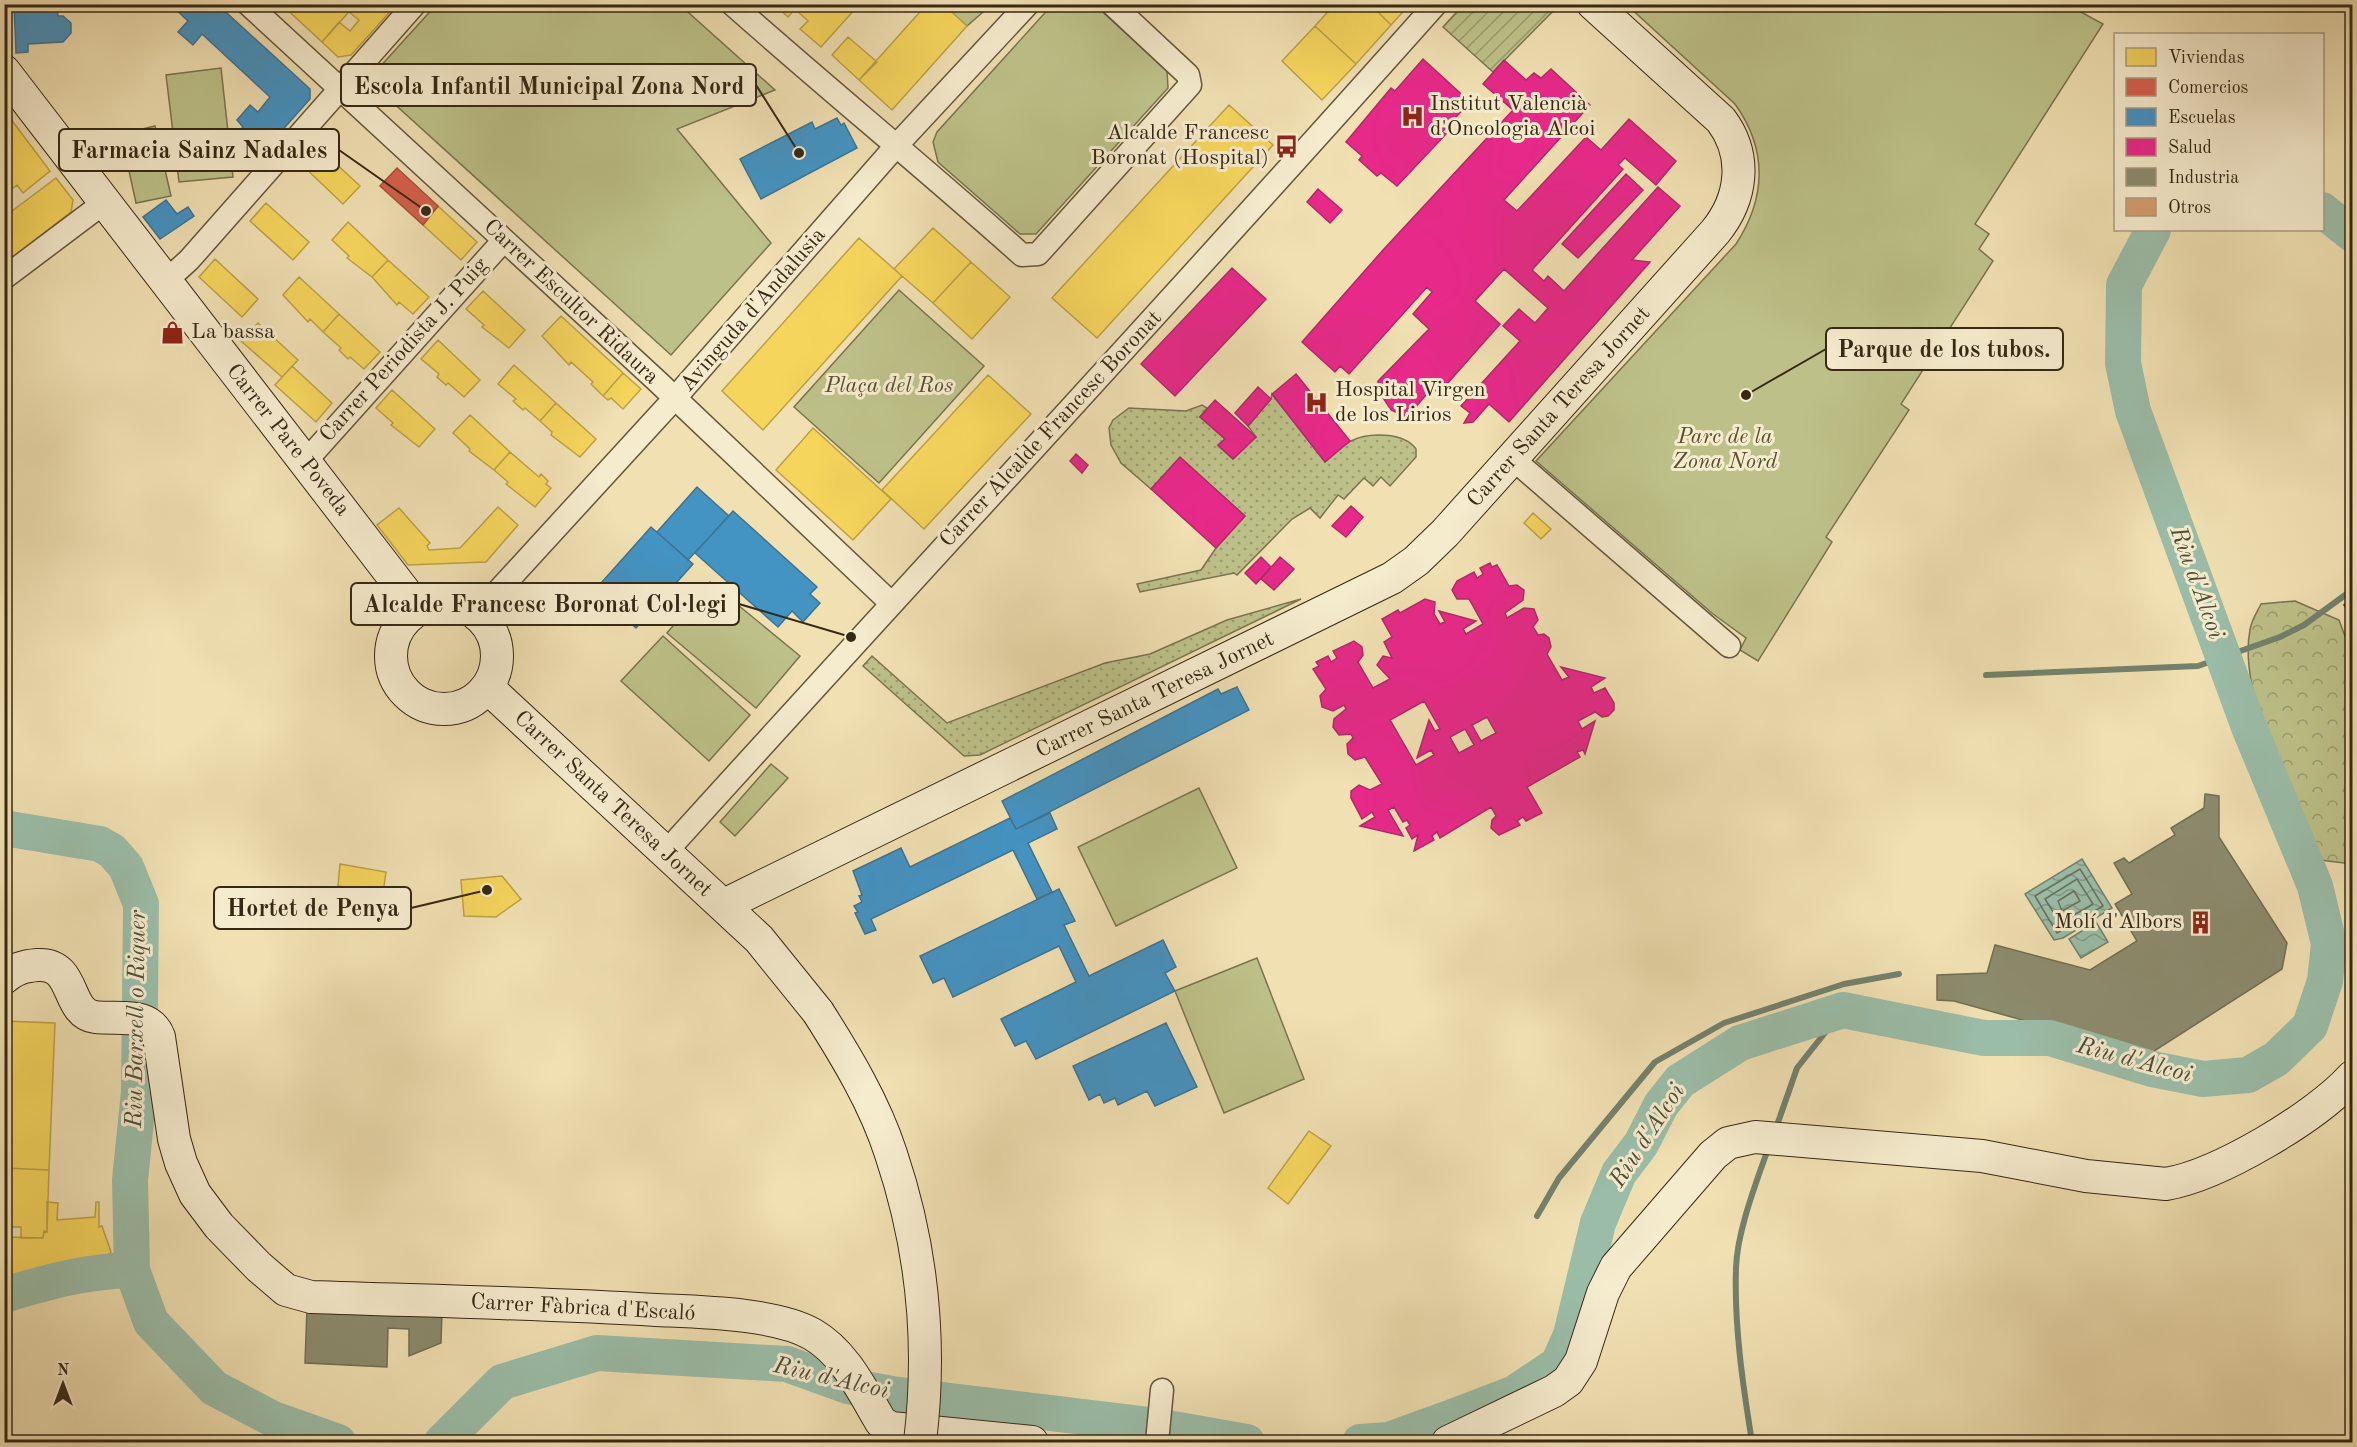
<svg xmlns="http://www.w3.org/2000/svg" width="2357" height="1447" font-family="'Old Standard TT',serif">
	<style>
		.grass { fill: url(#grass-dots); stroke: #7a744f; stroke-width: 1.5 }
		.forest { fill: url(#forest-crowns); stroke: #7a744f; stroke-width: 1.5 }
		.park { fill: #bdc189; stroke: #7a744f; stroke-width: 1.5 }
		.garden { fill: url(#garden-furrows); stroke: #7a744f; stroke-width: 1.5 }
		.water { fill: url(#water-waves); stroke: #73816d; stroke-width: 1.5 }
		.homes { fill: #f6d55c; stroke: #bca147; stroke-width: 1.5 }
		.shops { fill: #d6604d; stroke: #a64f3c; stroke-width: 1.5 }
		.schools { fill: #4393c3; stroke: #3f738f; stroke-width: 1.5 }
		.health { fill: #e7298a; stroke: #b22967; stroke-width: 1.5; fill-rule: evenodd }
		.industry { fill: #8c8c6e; stroke: #726e53; stroke-width: 1.5 }
		.lines { fill: none; stroke-linecap: round; stroke-linejoin: round }
		.shore { stroke: #68725e; stroke-width: 1.5 }
		.stream { stroke: #73816d; stroke-width: 6 }
		.river { stroke: #9bbda8; stroke-width: 36 }
		.building { fill: #d49c6f; stroke: #362815; stroke-width: 1.5 }
		.street-casing { stroke: #64563c; stroke-width: 25 }
		.secondary-casing { stroke: #362815; stroke-width: 34 }
		.street { stroke: #f5ebcd; stroke-width: 22 }
		.secondary { stroke: #f5ebcd; stroke-width: 32 }
		.secondary-bridge-casing { stroke: #362815; stroke-width: 34; stroke-linecap: butt }
		.secondary-bridge { stroke: #f5ebcd; stroke-width: 32 }
		.labels { text-anchor: middle; dominant-baseline: central; stroke-width: 6; stroke-linejoin: round; paint-order: stroke }
		.poi-label { font-size: 22px; fill: #362815; stroke: #f5ebcd; text-anchor: start }
		.street-label { font-size: 22px; fill: #362815; stroke: #f5ebcd }
		.park-label { font-size: 22px; font-style: italic; fill: #584e32; stroke: #f5ebcd }
		.water-label { font-size: 24px; font-style: italic; fill: #4f4d3a; stroke: #f5ebcd }
		.leader { fill: none; stroke: #362815; stroke-width: 2 }
		.callout-dot { fill: #362815; stroke: #f5ebcd; stroke-width: 2 }
		.callout { fill: #f5ebcd; stroke: #362815; stroke-width: 2 }
		.callout-label { font-size: 24px; text-anchor: middle; font-weight: bold; fill: #362815 }
	</style>
	<defs>
		<pattern id="grass-dots" width="8" height="8" patternUnits="userSpaceOnUse" patternTransform="scale(1.5)"><rect width="8" height="8" fill="#bdc189"/><path d="M2 2h.1M6 6h.1" fill="none" stroke="#9a9d6f" stroke-width="1.8" stroke-linecap="round"/></pattern>
		<pattern id="forest-crowns" width="20" height="18" patternUnits="userSpaceOnUse" patternTransform="scale(1.5)"><rect width="20" height="18" fill="#bdc189"/><path d="M2 6a3 3 0 1 1 6 0M12 15a3 3 0 1 1 6 0" fill="none" stroke="#9a9d6f"/></pattern>
		<pattern id="garden-furrows" width="10" height="10" patternUnits="userSpaceOnUse" patternTransform="scale(1.5)"><rect width="10" height="10" fill="#bdc189"/><path d="M-1 1l2-2M0 10L10 0M9 11l2-2" fill="none" stroke="#9a9d6f"/></pattern>
		<pattern id="water-waves" width="16" height="10" patternUnits="userSpaceOnUse" patternTransform="scale(1.5)"><rect width="16" height="10" fill="#9bbda8"/><path d="M0 5q4-4 8 0t8 0" fill="none" stroke="#7f9a88"/></pattern>
	</defs>
	<rect width="100%" height="100%" fill="#f0e0b2"/>
	<filter id="stains"><feTurbulence type="fractalNoise" baseFrequency=".00333" numOctaves="4"/><feColorMatrix values="0 0 0 0 .2 0 0 0 0 .09 0 0 0 0 .02 0 0 0 .5 -.17"/></filter>
	<radialGradient id="worn" r=".72"><stop offset=".6" stop-color="#630" stop-opacity="0"/><stop offset="1" stop-color="#630" stop-opacity=".3"/></radialGradient>
	<path class="grass" d="M1272,394L1325,462C1333,455 1341,446 1351,441C1368,432 1404,432 1416,449V457L1390,486L1381,477L1373,486L1364,478L1344,499L1338,495L1320,518L1310,508L1292,519L1237,575L1234,573L1140,592L1137,584L1201,570L1216,548L1245,516L1180,458L1151,489L1121,463L1111,445L1109,428L1113,420L1129,408L1186,411L1202,405L1207,408L1200,417L1225,439L1218,446L1233,459L1256,437L1248,426L1271,399Z
		M1301,599L980,755L964,756L863,666L872,656L947,723L1105,663L1150,654L1227,620Z"/>
	<path class="forest" d="M2295,601L2339,620L2352,655V864L2320,860C2294,799 2237,695 2250,630C2251,621 2257,612 2261,604Z"/>
	<path class="park" d="M436,5H680L775,90L677,129L771,243L671,355L368,80Z
		M943,5H991L967,26Z
		M1052,5H1095L1167,71L1168,88L1036,234H1020L938,162L933,142L937,132Z
		M2068,5L2103,24L1975,224L1989,234L1979,249L1993,261L1901,404L1909,410L1826,537L1832,542L1758,661L1740,650L1746,638L1713,614L1536,461L1736,244C1766,198 1768,150 1735,104L1627,5Z
		M221,68L233,177L179,182L166,75Z
		M155,126L171,196L136,203L121,134Z
		M899,290L984,366L879,483L794,407Z
		M710,582L800,656L756,708L667,633Z
		M663,636L750,715L709,761L621,681Z
		M771,764L788,778L735,836L720,822Z
		M1199,788L1237,868L1116,926L1078,847Z
		M1257,958L1304,1079L1224,1113L1175,991Z"/>
	<path class="garden" d="M1463,5L1558,4L1559,5L1493,72L1443,27Z"/>
	<path class="water" d="M2082,859L2112,908L2063,938L2054,940L2025,894Z
		M2096,922L2108,942L2081,958L2069,939Z"/>
	<path class="homes" d="M281,4H356L322,42Z
		M356,4H397L351,55L338,57L322,42L339,22L350,31L359,20L349,12Z
		M774,4H851L856,8L821,47L800,29L808,21L795,9L788,17Z
		M927,4H943L967,26L892,110L859,80Z
		M1335,4H1370L1391,25L1356,64L1315,26Z
		M1370,4H1410L1391,25Z
		M1315,26L1356,64L1322,100L1282,61Z
		M848,37L877,62L859,80L832,55Z
		M1229,105L1273,145L1097,338L1052,298Z
		M4,110L50,171L23,193L17,185L9,191L4,185Z
		M317,146L360,186L343,204L301,164Z
		M56,178L73,200L71,212L6,262L4,217Z
		M266,203L309,242L293,260L250,221Z
		M438,206L477,242L461,260L423,225Z
		M348,222L388,260L372,277L347,258L349,256L332,240Z
		M933,228L971,262L933,303L894,269Z
		M859,238L902,276L763,430L722,391Z
		M215,259L258,299L242,317L199,277Z
		M388,260L429,297L413,314L399,302L397,305L372,277Z
		M971,262L1010,297L972,339L933,303Z
		M299,277L339,314L323,332L310,319L308,322L283,295Z
		M483,291L525,330L509,348L482,327L484,325L466,309Z
		M339,314L380,352L364,369L350,357L348,359L339,350L341,348L323,332Z
		M561,316L623,373L603,396L591,384L593,382L571,362L569,365L542,336Z
		M258,323L298,360L282,377L241,341Z
		M438,340L480,380L464,397L448,383L446,385L437,377L439,374L421,359Z
		M514,365L556,403L540,421L525,408L523,410L513,401L516,399L498,384Z
		M292,366L332,403L316,422L275,385Z
		M623,373L641,389L623,409L611,398L608,400L603,396Z
		M988,375L1031,414L924,529L882,490Z
		M392,390L435,429L419,447L391,425L393,423L376,408Z
		M556,403L596,439L580,457L551,435L552,432L540,421Z
		M470,415L510,452L494,470L469,451L470,449L453,433Z
		M813,428L891,499L853,540L776,470Z
		M510,452L539,477L541,474L548,481L546,484L551,488L535,507L506,484L508,482L494,470Z
		M498,507L518,525L486,562L408,565L377,525L399,508L430,543L427,546L429,550L460,548Z
		M1533,513L1551,529L1541,539L1524,523Z
		M340,864L386,872L383,893L338,886Z
		M502,876L521,899L496,917L464,916L461,880Z
		M4,1021L55,1023L49,1170L4,1168Z
		M1309,1131L1331,1146L1288,1204L1268,1188Z
		M4,1168L49,1170L47,1232L44,1231L43,1238H21V1227H4Z
		M47,1202L58,1203L57,1220L95,1217L96,1202H99V1227L102,1226L111,1252L107,1257L4,1281V1237L43,1238L44,1231L47,1232Z"/>
	<path class="shops" d="M397,168L438,206L423,225L380,186Z"/>
	<path class="schools" d="M14,4H84V5H57L58,16H63L71,23V33L63,42L28,44V52L16,53Z
		M170,4H217L310,89V99L255,161L232,139L243,127L237,120L250,105L258,112L270,97L202,34L193,45L178,32L188,21Z
		M837,118L841,125L844,123L857,148L761,199L740,159L812,122L815,129Z
		M166,200L177,214L188,207L194,216L160,239L143,217Z
		M697,487L729,516L688,560L657,532Z
		M733,511L817,587L810,594L820,603L803,622L792,611L778,627L695,553Z
		M651,527L693,564L636,628L594,591Z
		M1237,687L1249,710L1016,829L1002,801L1218,689L1221,694Z
		M1050,813L1057,829L1028,843L1052,892L1037,899L1013,850L871,919L876,930L865,934L855,913L858,912L854,906L862,902L859,896L862,895L853,871L901,848L910,867L1010,818L1016,829Z
		M1059,889L1075,921L1064,925L1089,976L1163,940L1176,967L1165,973L1175,991L1036,1059L1026,1041L1015,1046L1001,1019L1076,982L1059,946L953,997L944,978L933,983L920,956Z
		M1166,1023L1197,1087L1155,1106L1147,1091L1118,1105L1115,1098L1104,1103L1100,1094L1089,1100L1073,1066Z"/>
	<path class="health" d="M1423,59L1470,102L1442,132L1446,134L1397,186L1381,173L1377,176L1359,160L1362,156L1346,142L1391,88L1395,91Z
		M1504,60L1526,80L1534,73L1541,78L1551,69L1590,105L1504,200L1517,211L1586,137L1601,150L1629,119L1676,161L1656,185L1625,158L1618,165L1623,169L1532,270L1544,281L1548,276L1564,291L1658,187L1680,206L1632,260L1650,262L1509,422L1489,404L1473,422L1464,423L1470,413L1461,406L1520,341L1503,326L1519,309L1535,323L1548,308L1504,269L1475,301L1500,324L1439,393L1432,388L1407,417L1391,410L1378,390V381L1429,329L1413,314L1432,292L1427,287L1349,374L1340,366L1335,372L1302,342L1383,250L1513,110L1483,84Z
		M1626,174L1643,190L1578,258L1562,244Z
		M1318,189L1342,210L1330,223L1307,202Z
		M1232,268L1266,299L1175,396L1141,364Z
		M1296,374L1350,441L1325,462L1272,394Z
		M1258,387L1271,399L1248,426L1235,413Z
		M1215,400L1256,437L1233,459L1218,445L1225,439L1200,417Z
		M1076,454L1088,465L1082,473L1070,461Z
		M1180,457L1245,516L1216,548L1151,489Z
		M1351,506L1363,517L1346,537L1332,526Z
		M1261,557L1271,567L1256,584L1245,573Z
		M1280,557L1294,569L1274,590L1261,579Z
		M1490,563L1492,567L1497,565L1509,586L1517,585L1524,590L1523,600L1505,613L1507,618L1524,608L1534,609L1538,620L1533,627L1538,635L1544,634L1549,638L1551,647L1547,654L1562,680L1569,677L1561,667L1605,678L1591,687L1594,693L1605,688L1614,703V710L1608,716L1602,717L1595,712L1578,721L1582,729L1595,721L1585,754L1583,750L1577,752L1580,757L1527,787L1542,813L1526,821L1523,817L1517,821L1520,825L1499,835L1491,828L1492,820L1496,816L1491,807L1440,838L1437,832L1432,836L1434,840L1414,851L1418,835L1412,839L1406,828L1410,825L1407,820L1403,822L1394,807L1388,810L1403,836L1360,826L1375,817L1372,812L1362,819L1351,798V791L1359,785L1370,790L1382,784L1365,757L1355,760L1348,754L1347,744L1353,738L1351,734L1339,735L1333,727L1334,719L1346,709L1344,705L1333,711L1322,707L1320,696L1326,689L1313,669L1319,666L1316,662L1328,656L1331,662L1337,658L1333,651L1354,641L1362,647L1363,655L1358,662L1373,688L1390,679L1377,665L1383,656L1392,658L1384,642L1392,637L1382,619L1398,610L1400,613L1425,599L1435,602L1434,614L1440,624L1445,622L1439,611L1476,621L1463,629L1466,634L1483,624L1469,599H1457L1452,590L1457,581L1474,572L1477,578L1483,574L1480,568ZM1424,701L1440,729L1435,731L1429,720L1417,758L1431,750L1434,755L1416,765L1390,720ZM1487,717L1496,733L1481,741L1472,725ZM1465,729L1474,745L1459,753L1450,737Z"/>
	<path class="industry" d="M2205,794L2219,796V837L2287,943L2282,969L2148,1055L1954,1001L1937,1000V975L1987,973L1995,945L2090,970L2137,941L2115,904L2132,894L2114,863L2124,858L2129,863L2175,835L2171,828L2204,808Z
		M307,1308L442,1312L441,1343L409,1356V1329L388,1328L387,1367L305,1363Z"/>
	<g class="lines">
		<path class="shore" d="M2080,869L2103,906L2057,933L2035,896Z
			M2077,879L2093,904L2060,923L2045,899Z
			M2074,891L2080,901L2062,911L2058,901Z"/>
		<path class="stream" d="M1986,675L2198,666L2280,637L2304,625L2352,590
			M1775,1131L1797,1068L1843,1010
			M1537,1216L1559,1178L1655,1062L1724,1023L1844,984L1899,974
			M1752,1442C1743,1386 1734,1326 1736,1268C1737,1232 1756,1183 1768,1149"/>
		<path class="river" d="M2322,210L2352,234
			M4,828L100,844L112,851L126,867L141,904L139,1092L130,1180L132,1270L151,1322L214,1388L273,1419L338,1442
			M4,1295C47,1282 87,1271 132,1270
			M442,1442L502,1382L597,1353L787,1364L848,1386L892,1394L1150,1425L1247,1442
			M1360,1442L1389,1440L1458,1415L1515,1393L1558,1364L1571,1335L1598,1223L1619,1173L1641,1144L1661,1105L1680,1081L1740,1043L1843,1010L1984,1038H2050L2152,1069L2203,1079L2248,1075L2276,1059L2310,1026L2325,981L2329,944L2315,886L2249,727L2133,411L2123,363L2124,285L2153,230"/>
	</g>
	<path class="building" d="M2352,598V617L2344,605Z"/>
	<g class="lines">
		<defs>
			<path id="street" d="M248,4L657,381L891,603
				M732,4C828,89 927,170 1022,255L1038,254L1190,85L1188,75L1112,4
				M4,278L105,202
				M166,281L189,260L415,4
				M1513,459L1729,646
				M305,462L504,240
				M477,614L675,398L896,146L1028,4
				M665,853C921,570 1182,290 1436,4
				M1157,1442L1162,1390"/>
			<path id="secondary" d="M4,71L418,609
				M391 656a53 53 0 1 1 106 0a53 53 0 1 1-106 0Z
				M487,687L759,939L818,1012
				M724,905L1392,578L1416,561L1445,533L1715,232C1742,199 1748,156 1721,120L1593,4
				M4,978C15,969 23,966 38,965C77,963 65,1013 95,1017C119,1020 149,1011 159,1037L174,1139L181,1163L195,1194L219,1226L259,1267L286,1290L311,1297C426,1301 541,1303 656,1310C699,1312 775,1313 812,1334C845,1353 862,1390 881,1422L891,1428L1032,1442
				M1448,1442L1554,1391L1568,1381L1581,1361L1603,1293L1616,1267L1713,1155L1728,1143L1755,1137L1982,1156L2086,1176L2166,1184C2219,1175 2316,1117 2352,1077"/>
		</defs>
		<use href="#street" class="street-casing"/>
		<use href="#secondary" class="secondary-casing"/>
		<use href="#street" class="street"/>
		<use href="#secondary" class="secondary"/>
		<defs>
			<path id="secondary-bridge" d="M818,1012C846,1056 875,1104 891,1154C923,1249 932,1343 920,1442"/>
		</defs>
		<use href="#secondary-bridge" class="secondary-bridge-casing"/>
		<use href="#secondary-bridge" class="secondary-bridge"/>
	</g>
	<defs>
		<symbol id="hospital-bare" viewBox="-9 -9 18 18"><path d="M-5-5h3v3.5h4V-5h3V5h-3V1.5h-4V5h-3Z" fill="#8f2418" stroke="#f5ebcd" stroke-width="2.5" paint-order="stroke"/></symbol>
		<symbol id="bus-bare" viewBox="-9 -9 18 18"><path d="M-5-6H5V4H4V6H2V4H-2V6H-4V4H-5ZM-3.5-4V0h7V-4ZM-3.5 1.2v1.5H-2V1.2ZM2 1.2v1.5H3.5V1.2Z" fill="#8f2418" stroke="#f5ebcd" stroke-width="2.5" paint-order="stroke"/></symbol>
		<symbol id="shop-bare" viewBox="-9 -9 18 18"><path d="M-5-2.5h2.3a2.7 3.5 0 0 1 5.4 0H5L5.5 6h-11ZM-1.5-2.5h3a1.5 2.3 0 0 0-3 0Z" fill="#8f2418" stroke="#f5ebcd" stroke-width="2.5" paint-order="stroke"/></symbol>
		<symbol id="building-bare" viewBox="-9 -9 18 18"><path d="M-4-6H4V6H1V3H-1V6H-4ZM-2.5-4.3h1.7v1.8h-1.7ZM.8-4.3h1.7v1.8H.8ZM-2.5-1h1.7V.8h-1.7ZM.8-1h1.7V.8H.8Z" fill="#8f2418" stroke="#f5ebcd" stroke-width="2.5" paint-order="stroke"/></symbol>
	</defs>
	<g fill-rule="evenodd">
		<use href="#hospital-bare" x="1396" y="100" width="33" height="33"/>
		<use href="#bus-bare" x="1270" y="130" width="33" height="33"/>
		<use href="#shop-bare" x="156" y="316" width="33" height="33"/>
		<use href="#hospital-bare" x="1300" y="386" width="33" height="33"/>
		<use href="#building-bare" x="2184" y="906" width="33" height="33"/>
	</g>
	<g class="labels">
		<g class="poi-label">
			<text x="1430" y="104">Institut Valencià<tspan x="1430" dy="25">d'Oncologia Alcoi</tspan></text>
			<text x="1269" y="133" text-anchor="end">Alcalde Francesc<tspan x="1269" dy="25">Boronat (Hospital)</tspan></text>
			<text x="191" y="332">La bassa</text>
			<text x="1335" y="390">Hospital Virgen<tspan x="1335" dy="25">de los Lirios</tspan></text>
			<text x="2182" y="922" text-anchor="end">Molí d'Albors</text>
		</g>
		<g class="street-label">
			<text transform="translate(571 302) rotate(43)">Carrer Escultor Ridaura</text>
			<text transform="translate(753 310) rotate(-49)">Avinguda d'Andalusia</text>
			<text transform="translate(404 350) rotate(-48)">Carrer Periodista J. Puig</text>
			<text transform="translate(1559 407) rotate(-48)">Carrer Santa Teresa Jornet</text>
			<text transform="translate(1051 429) rotate(-47)">Carrer Alcalde Francesc Boronat</text>
			<text transform="translate(288 440) rotate(52)">Carrer Pare Poveda</text>
			<text transform="translate(1155 695) rotate(-26)">Carrer Santa Teresa Jornet</text>
			<text transform="translate(613 804) rotate(43)">Carrer Santa Teresa Jornet</text>
			<text transform="translate(583 1308) rotate(3)">Carrer Fàbrica d'Escaló</text>
		</g>
		<g class="park-label">
			<text x="889" y="386">Plaça del Ros</text>
			<text x="1725" y="437">Parc de la<tspan x="1725" dy="25">Zona Nord</tspan></text>
		</g>
		<g class="water-label">
			<text transform="translate(2196 583) rotate(70)">Riu d'Alcoi</text>
			<text transform="translate(137 1019) rotate(-89)">Riu Barxell o Riquer</text>
			<text transform="translate(2134 1061) rotate(15)">Riu d'Alcoi</text>
			<text transform="translate(1648 1136) rotate(-57)">Riu d'Alcoi</text>
			<text transform="translate(831 1379) rotate(13)">Riu d'Alcoi</text>
		</g>
	</g>
	<path class="leader" d="M799 153L756 85M426 211L339 150M1746 395L1826 349M851 637L739 604M487 890L411 908"/>
	<g class="callout-dot">
		<circle cx="799" cy="153" r="6"/>
		<circle cx="426" cy="211" r="6"/>
		<circle cx="1746" cy="395" r="6"/>
		<circle cx="851" cy="637" r="6"/>
		<circle cx="487" cy="890" r="6"/>
	</g>
	<g class="callout">
		<rect x="341" y="64" width="415" height="42" rx="6"/>
		<rect x="59" y="129" width="280" height="42" rx="6"/>
		<rect x="1826" y="328" width="237" height="42" rx="6"/>
		<rect x="351" y="583" width="388" height="42" rx="6"/>
		<rect x="214" y="887" width="197" height="42" rx="6"/>
	</g>
	<g class="callout-label">
		<text x="549" y="94">Escola Infantil Municipal Zona Nord</text>
		<text x="199" y="158">Farmacia Sainz Nadales</text>
		<text x="1944" y="357">Parque de los tubos.</text>
		<text x="545" y="612">Alcalde Francesc Boronat Col·legi</text>
		<text x="313" y="916">Hortet de Penya</text>
	</g>
	<rect width="2357" height="1447" fill="none" stroke="#f0e0b2" stroke-width="24"/>
	<rect x="6" y="6" width="2345" height="1435" fill="none" stroke="#362815" stroke-width="3"/>
	<rect x="12" y="12" width="2333" height="1423" fill="none" stroke="#362815" stroke-width="1.5"/>
	<rect x="2114" y="33" width="210" height="198" fill="#f5ebcd" stroke="#a99d83" stroke-width="1.5"/>
	<rect x="2126" y="48" width="30" height="18" fill="#f6d55c" stroke="#a99d83" stroke-width="1.5"/>
	<text x="2168" y="63" font-size="18" fill="#362815">Viviendas</text>
	<rect x="2126" y="78" width="30" height="18" fill="#d6604d" stroke="#a99d83" stroke-width="1.5"/>
	<text x="2168" y="93" font-size="18" fill="#362815">Comercios</text>
	<rect x="2126" y="108" width="30" height="18" fill="#4393c3" stroke="#a99d83" stroke-width="1.5"/>
	<text x="2168" y="123" font-size="18" fill="#362815">Escuelas</text>
	<rect x="2126" y="138" width="30" height="18" fill="#e7298a" stroke="#a99d83" stroke-width="1.5"/>
	<text x="2168" y="153" font-size="18" fill="#362815">Salud</text>
	<rect x="2126" y="168" width="30" height="18" fill="#8c8c6e" stroke="#a99d83" stroke-width="1.5"/>
	<text x="2168" y="183" font-size="18" fill="#362815">Industria</text>
	<rect x="2126" y="198" width="30" height="18" fill="#d49c6f" stroke="#a99d83" stroke-width="1.5"/>
	<text x="2168" y="213" font-size="18" fill="#362815">Otros</text>
	<g transform="translate(63 1384)" stroke="#f5ebcd" stroke-width="4.5" paint-order="stroke">
	<path d="M0-4.5L10 22L0 15L-10 22Z" fill="#362815"/>
	<text y="-9" font-size="16" font-weight="bold" text-anchor="middle" fill="#362815">N</text>
	</g>
	<rect width="100%" height="100%" filter="url(#stains)"/>
	<rect width="100%" height="100%" fill="url(#worn)"/>
</svg>
